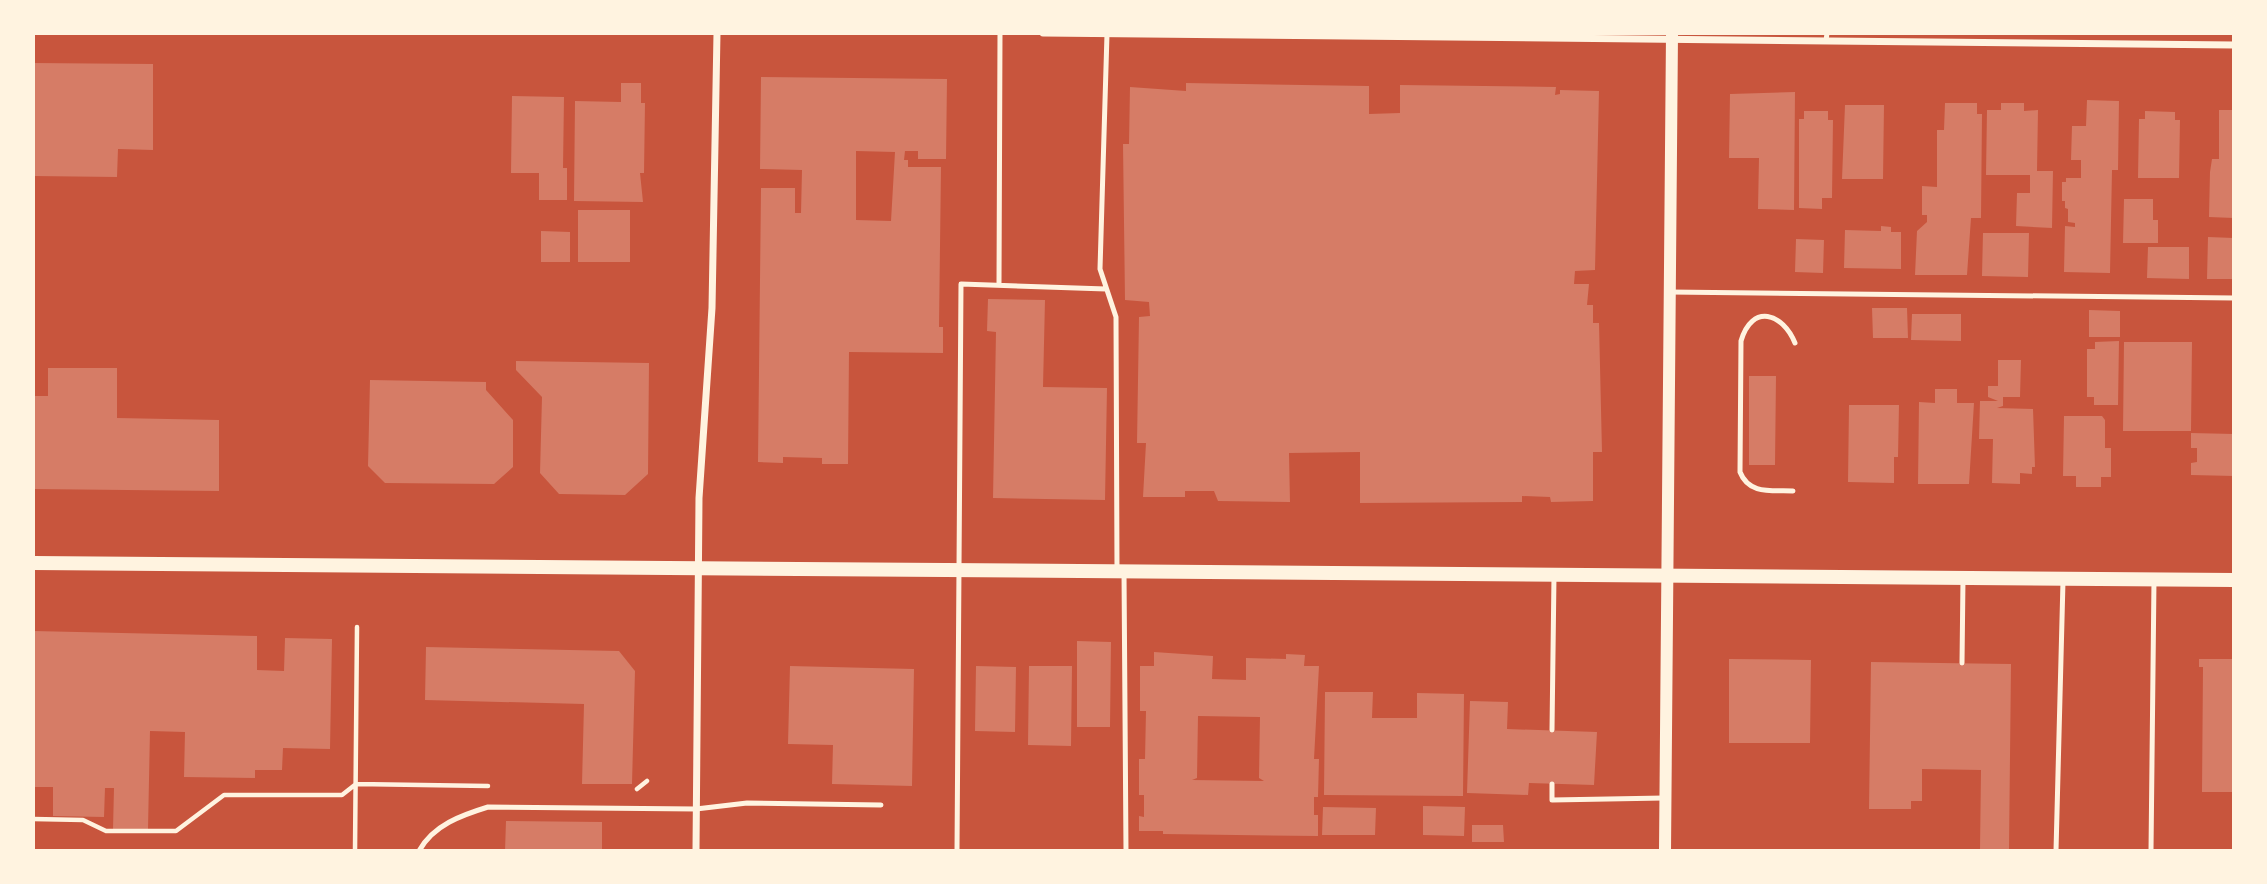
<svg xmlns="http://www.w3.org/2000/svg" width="2267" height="884" font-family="Barlow,sans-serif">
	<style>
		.building { fill: #d67c66; fill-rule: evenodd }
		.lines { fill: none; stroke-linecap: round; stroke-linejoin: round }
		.path { stroke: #fff3e0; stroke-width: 4.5 }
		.service { stroke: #fff3e0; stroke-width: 5 }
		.minor { stroke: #fff3e0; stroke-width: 7 }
		.tertiary { stroke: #fff3e0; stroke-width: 12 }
		.secondary { stroke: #fff3e0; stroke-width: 14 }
	</style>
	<rect width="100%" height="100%" fill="#c8553d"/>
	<path class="building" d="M33,63L153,64V150L118,149L117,177L33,176Z
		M761,77L947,79L946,159H918V151H905L904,160H908V167H941L939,327H943V353L849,352L848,464H822V458L783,457V463L758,462L761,188H795V213H801L802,170L760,169ZM856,151L895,152L891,221L856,220Z
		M621,83H641V103H645L644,173H640L643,202L574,201L575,101L621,102Z
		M1186,83L1369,86V114L1400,113V85L1556,87L1555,95L1560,94V90L1599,91L1595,270L1575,271L1574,284H1589L1587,305H1593V323H1599L1602,452H1593V501L1551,502L1550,497L1522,496V502L1360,503V452L1289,453L1290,502L1218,501L1214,491H1185V497H1143L1146,443H1137L1139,317L1150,316L1149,302L1125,300L1123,144H1129L1130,87L1186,91Z
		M1795,92L1794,210L1758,209L1759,158H1729L1730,94Z
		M512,96L564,97L563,168H567V200H539V173H511Z
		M2087,100L2119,101L2118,170H2112L2110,273L2064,272L2065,226L2075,227V223L2068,222V209L2065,208V201H2062V182H2066V178H2081V160H2071L2072,126H2086Z
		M1945,103H1977V114H1982L1981,218H1971L1967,275H1915L1917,231L1927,222V215H1922V186L1937,187V130H1944Z
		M2001,103H2024V111L2038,110L2037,171H2053L2052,228L2016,226L2017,193H2030V175H1986L1987,110H2001Z
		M1845,105H1884L1883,179H1842Z
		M2219,110H2234V218L2209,217L2210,172L2212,159H2219Z
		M1804,111H1828V120H1833L1832,198H1822V209L1799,208V119H1804Z
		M2145,111L2175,112V120H2180L2179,178H2138L2139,119H2145Z
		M2124,199H2153V220H2158V243H2123Z
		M578,210H630V262H578Z
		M1881,226L1891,227V232H1901V269L1844,268L1845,230L1881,231Z
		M541,231L570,232V262H541Z
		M1983,233H2029L2028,277L1982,276Z
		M2208,237L2234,238V279H2207Z
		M1796,239L1824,240L1823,273L1795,272Z
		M2148,247H2189V279L2147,278Z
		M988,299L1045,300L1043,387L1107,388L1105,500L993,498L996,332L987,331Z
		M1872,308H1907L1908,338H1873Z
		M2089,310L2120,311V337H2089Z
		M1912,314H1961V341L1911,340Z
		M2119,341L2118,405H2094V397H2087V349H2095V342Z
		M2124,342H2192L2191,431H2123Z
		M1998,360H2021L2020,397H2003V406L1997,408L2033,409L2035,467H2032V474L2020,473V484L1992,483L1993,439H1979L1980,401H1998L1988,397V386H1998Z
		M516,361L649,363L648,474L625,495L559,494L540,473L542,397L516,370Z
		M48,368H117V418L219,420V491L33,489V396H48Z
		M1749,376H1776L1775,465H1749Z
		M370,380L486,382V390L513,420V467L494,484L385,483L368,466Z
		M1935,389H1957V403H1974L1969,484H1918L1919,402L1935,403Z
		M1849,405H1899L1898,457H1894V483L1848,482Z
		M2064,416H2102L2105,420V448H2111V477H2101V487H2076V476H2063Z
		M2191,433L2234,434V476L2191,475V463L2197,462V448H2191Z
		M33,631L257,636V670L284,671L285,638L332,639L330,749L283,748L282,770H255V778L184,777L185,732L150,731L148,829H113L114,788H105L104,817L53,816V787H33Z
		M1077,641L1111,642L1110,727H1077Z
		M426,647L619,651L635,671L632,784H582L584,704L425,700Z
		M1154,652L1213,656L1212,679L1246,680V658L1286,659V654L1305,655L1304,666H1319L1314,759H1319L1318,797H1314V815H1318V836L1163,834V831H1139V816L1144,817V795H1139V759H1145L1146,711H1140V666H1154ZM1198,716L1260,717L1259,778L1264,781L1192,780L1197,778Z
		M1729,659L1811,660L1810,743H1729Z
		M2199,659H2234V792H2202L2203,667H2199Z
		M1871,662L2011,664L2009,850L1980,849L1981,770L1922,769V801H1911V809H1869Z
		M790,666L914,669L912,786L832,784L833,745L788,744Z
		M976,666L1016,667L1015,732L975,731Z
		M1029,666H1072L1071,746L1028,745Z
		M1325,692H1373L1372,718H1417V693L1464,694L1463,796L1324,795Z
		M1470,701L1508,702L1507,729L1597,732L1594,785L1529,783L1528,795L1467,793Z
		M1423,806L1465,807L1464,836L1423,835Z
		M1323,807L1376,808L1375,835H1322Z
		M506,821L602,822V851H505Z
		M1472,825H1503L1504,842H1472Z"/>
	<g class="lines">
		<path class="path" d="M637,789L647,781
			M33,819L83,820L106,831H176L224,795H342L356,784L488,786
			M355,851L357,627"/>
		<path class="service" d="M1107,34L1100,269L1116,317L1117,569
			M1826,41L1827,33
			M999,284L1000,33
			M1669,292L2234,298
			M1793,491C1772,490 1749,495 1740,472L1741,341C1752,303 1783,313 1795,343
			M1124,572L1126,851
			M1962,663L1963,579
			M1552,730L1554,576
			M1552,784V800L1664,798
			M419,851C433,825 462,815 488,807L696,809L747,803L881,805
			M957,851L961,284L1106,289
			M2056,851L2063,581
			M2151,851L2154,580"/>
		<path class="minor" d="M1043,33L2234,45
			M696,851L699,498L712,308L717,33"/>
		<path class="tertiary" d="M1665,851L1672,33"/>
		<path class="secondary" d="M33,563L2234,580"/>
	</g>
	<rect width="2267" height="884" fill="none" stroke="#fff3e0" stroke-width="70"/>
</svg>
